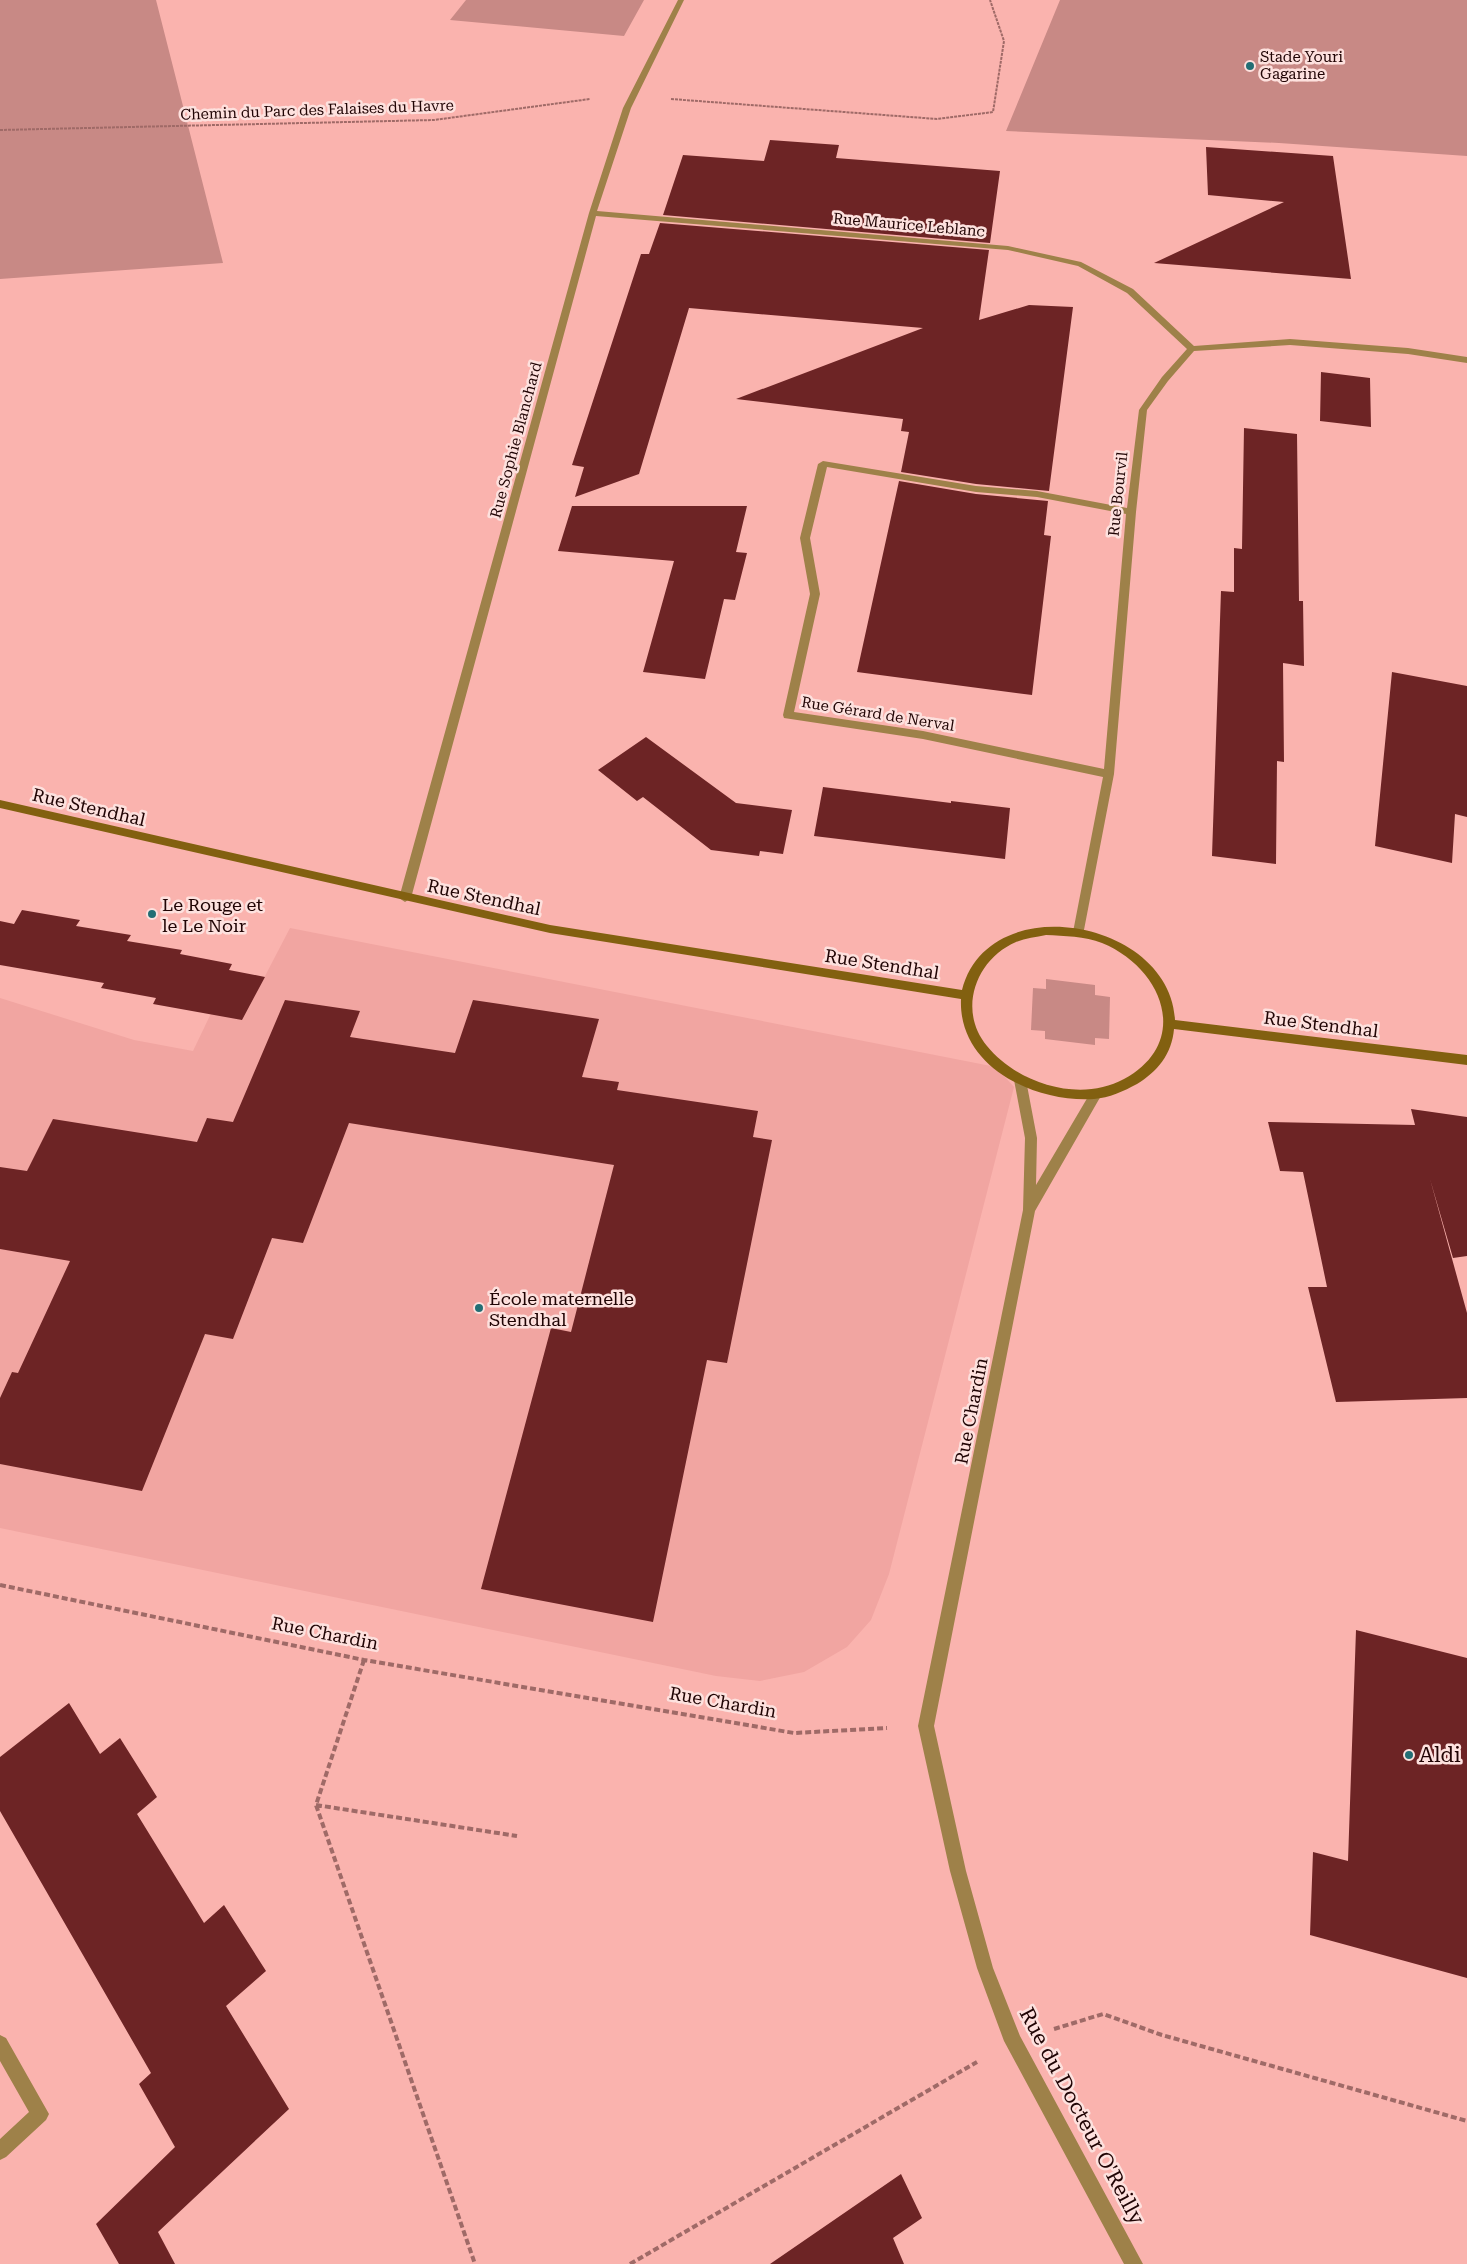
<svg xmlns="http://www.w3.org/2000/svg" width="1467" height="2264" font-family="'Roboto Serif',serif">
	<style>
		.built { fill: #f1a5a1 }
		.green { fill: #c88985 }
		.building { fill: #6d2425 }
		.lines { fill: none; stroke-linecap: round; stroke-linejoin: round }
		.path-far1 { stroke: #9f6a67; stroke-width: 2; stroke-dasharray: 3 1; stroke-linecap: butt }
		.path { stroke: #9f6a67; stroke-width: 4; stroke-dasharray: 6 3; stroke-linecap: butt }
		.street { fill: #9e8149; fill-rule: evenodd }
		.secondary { fill: #826010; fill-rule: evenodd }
		.poi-dot { fill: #236e74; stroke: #fde1de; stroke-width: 2 }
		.labels { text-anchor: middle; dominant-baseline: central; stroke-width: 5; stroke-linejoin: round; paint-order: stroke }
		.far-poi-label { font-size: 15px; fill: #200404; stroke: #fde1de; text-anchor: start }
		.far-street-label { font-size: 15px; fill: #200404; stroke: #fde1de }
		.street-label { font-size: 18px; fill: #200404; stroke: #fde1de }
		.poi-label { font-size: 18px; fill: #200404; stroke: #fde1de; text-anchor: start }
		.near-poi-label { font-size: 21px; fill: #200404; stroke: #fde1de; text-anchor: start }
		.near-street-label { font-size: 21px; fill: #200404; stroke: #fde1de }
	</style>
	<rect width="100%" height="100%" fill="#fab3ae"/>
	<path class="built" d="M290,928L996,1067L1014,1087L889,1574L871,1620L847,1647L804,1672L760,1681L716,1676L0,1528V998L134,1040L193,1051L216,1003L249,1007Z"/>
	<path class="green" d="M0,0H156L223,263L0,279Z
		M466,0H644L624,36L450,20Z
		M1060,0H1467V156L1279,143L1006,131Z
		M1046,979L1095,985V995L1110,997L1109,1039L1095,1038V1045L1045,1039V1031L1031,1030L1033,988L1046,989Z"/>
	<path class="building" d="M770,140L839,145L836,158L1000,171L990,243L663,215L683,155L764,161Z
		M1206,147L1333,156L1351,279L1154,263L1284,202L1208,195Z
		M660,223L989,250L979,320L1029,305L1073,307L1049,491L976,484L901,472L909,432L901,431L903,419L736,399L923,328L689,308L639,474L575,497L584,467L572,465L641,254H649Z
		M1321,372L1370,378L1371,427L1320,421Z
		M1244,428L1297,434L1299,601H1303L1304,666L1283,663L1284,762L1277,761L1276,864L1212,856L1221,591L1234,592V548L1242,549Z
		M899,481L976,494L1048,501L1044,535L1051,536L1032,695L857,672Z
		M572,506H747L736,552L747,553L735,600L724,599L705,679L643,672L674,561L558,551Z
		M1392,672L1467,686V817L1455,814L1452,863L1375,846Z
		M646,737L736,803L792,810L783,854L760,851L759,856L711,850L643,797L637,801L598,770Z
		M823,787L951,803V801L1010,808L1005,859L814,836Z
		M22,910L80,920L76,926L131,935L127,941L182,950L180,954L232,964L229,970L265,977L242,1020L153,1004L156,998L101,988L104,983L0,965V921L14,924Z
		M285,1000L360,1011L350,1037L455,1053L473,1000L599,1019L582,1077L619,1082L617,1090L758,1111L753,1137L772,1140L727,1363L707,1360L653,1622L481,1589L551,1328L571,1332L614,1165L349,1123L303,1243L272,1238L233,1339L205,1334L142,1491L0,1464V1398L12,1372L18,1373L70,1261L0,1249V1167L27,1171L53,1119L197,1142L207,1118L233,1122Z
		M1411,1109L1467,1117V1256L1453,1258L1430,1179L1467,1313V1398L1336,1402L1308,1287H1327L1303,1172L1280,1171L1268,1122L1415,1125Z
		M1356,1630L1467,1658V1978L1310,1935L1313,1852L1348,1861Z
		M69,1703L100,1754L120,1738L157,1797L137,1814L204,1923L224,1905L266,1971L226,2006L289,2109L158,2232L175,2264H119L96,2224L175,2147L139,2084L151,2073L0,1811V1757Z
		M901,2174L922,2218L893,2238L904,2264H770Z"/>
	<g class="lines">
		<path class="path-far1" d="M671,99L937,119L993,112L1004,41L990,0
			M0,130L434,120L590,99"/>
		<path class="path" d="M0,1585L364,1660L794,1733L887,1728
			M364,1660L316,1805L475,2264
			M316,1805L517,1836
			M1054,2029L1103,2014L1162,2035L1467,2121
			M630,2264L977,2062"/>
		<path class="street" d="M678,0H684L631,108L597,211L1008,246L1081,262L1133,289L1194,346L1290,339L1408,348L1467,357V363L1408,354L1290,345L1194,351L1168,381L1147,410L1136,512L1114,774L1083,935H1075L1073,932L1103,777L923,739L784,718L783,715L810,594L800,538L818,464L823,461L976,486L1037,491L1127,508L1139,410L1162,377L1187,349L1127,293L1078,266L1008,250L596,216L411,898L405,902L399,898L589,213L623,108ZM827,467L976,492L1037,497L1126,514L1104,769L923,731L794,712L820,594L810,538Z
			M1020,1075L1024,1076L1026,1080L1037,1138L1036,1185L1092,1090H1100L1102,1094L1035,1211L934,1726L966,1871L993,1968L1020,2036L1143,2264H1124L1004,2041L977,1968L950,1871L918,1726L1023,1210L1025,1138L1014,1080L1016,1076Z
			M0,2035L6,2038L49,2114L46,2120L6,2157L0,2160V2139L29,2112L0,2061Z"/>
		<path class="secondary" d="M0,800L550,925L962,990C988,887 1170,919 1175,1020L1467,1055V1065L1174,1029C1172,1054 1157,1072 1137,1084C1124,1091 1109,1098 1094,1099C1035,1103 958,1067 961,999L550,933L0,808ZM1046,935C1064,936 1085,936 1102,943C1163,968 1192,1042 1124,1079C1080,1103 1018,1084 987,1046C957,1010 976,959 1016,942C1026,938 1036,937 1046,935Z"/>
	</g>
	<g class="poi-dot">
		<circle cx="1250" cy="66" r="5"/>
		<circle cx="152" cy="914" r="5"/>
		<circle cx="479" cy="1308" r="5"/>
		<circle cx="1409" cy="1755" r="5"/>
	</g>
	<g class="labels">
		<g class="far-poi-label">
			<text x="1260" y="57">Stade Youri<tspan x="1260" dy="17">Gagarine</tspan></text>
		</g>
		<g class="far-street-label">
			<text transform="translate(317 110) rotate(-2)">Chemin du Parc des Falaises du Havre</text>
			<text transform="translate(909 225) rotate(5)">Rue Maurice Leblanc</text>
			<text transform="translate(516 440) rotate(-75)">Rue Sophie Blanchard</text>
			<text transform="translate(1118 494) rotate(-84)">Rue Bourvil</text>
			<text transform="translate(878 714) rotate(9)">Rue Gérard de Nerval</text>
		</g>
		<g class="street-label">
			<text transform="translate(89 807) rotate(13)">Rue Stendhal</text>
			<text transform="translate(484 897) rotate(12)">Rue Stendhal</text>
			<text transform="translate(882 964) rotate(9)">Rue Stendhal</text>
			<text transform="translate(1321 1024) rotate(7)">Rue Stendhal</text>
			<text transform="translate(971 1411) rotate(-79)">Rue Chardin</text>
			<text transform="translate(325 1633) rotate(11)">Rue Chardin</text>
			<text transform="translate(723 1702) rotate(10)">Rue Chardin</text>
		</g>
		<g class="poi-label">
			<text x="162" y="904">Le Rouge et<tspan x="162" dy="21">le Le Noir</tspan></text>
			<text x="489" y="1298">École maternelle<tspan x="489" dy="21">Stendhal</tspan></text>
		</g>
		<g class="near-poi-label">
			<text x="1419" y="1755">Aldi</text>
		</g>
		<g class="near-street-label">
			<text transform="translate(1082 2116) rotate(62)">Rue du Docteur O'Reilly</text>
		</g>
	</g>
</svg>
